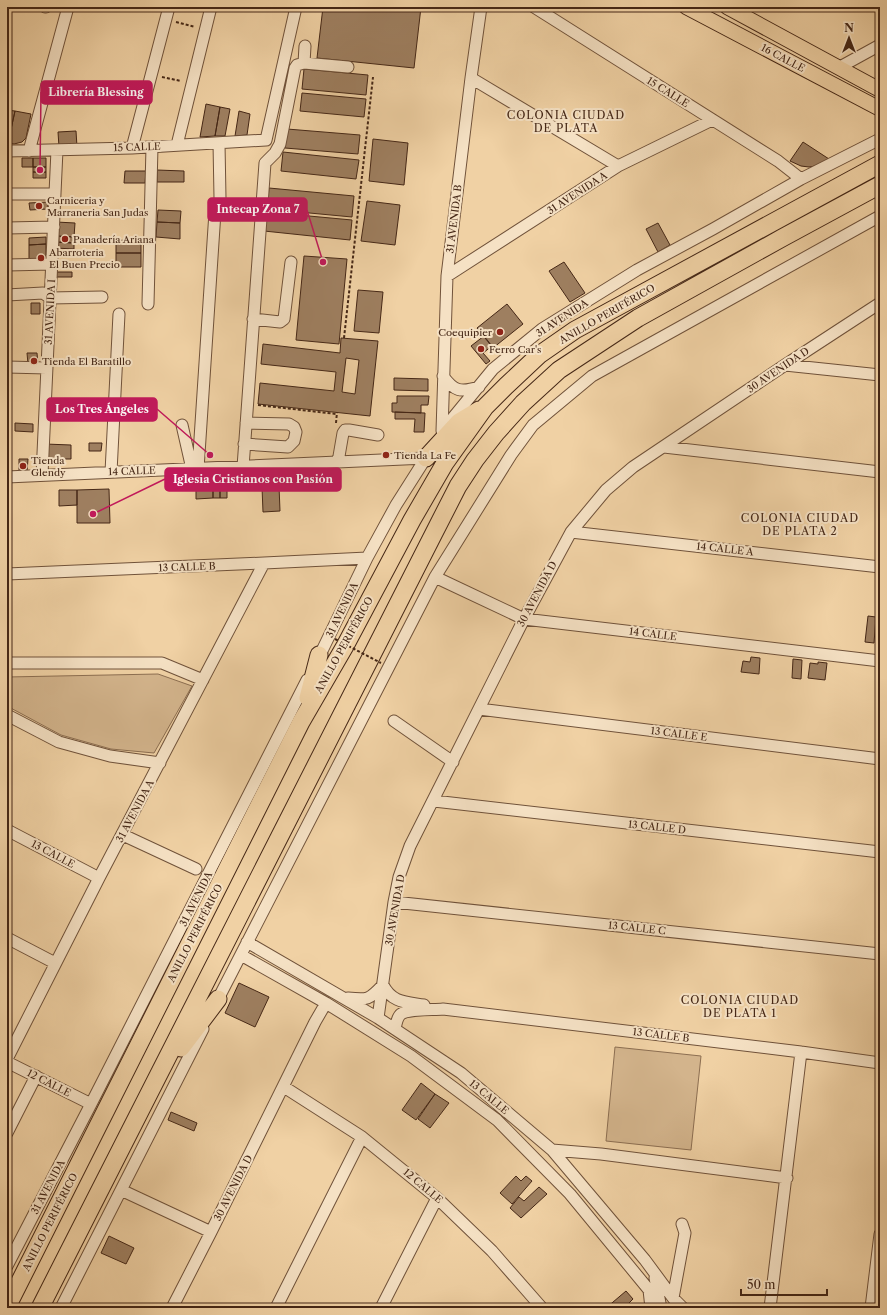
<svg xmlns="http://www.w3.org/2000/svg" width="887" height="1315" font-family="'Libre Caslon Text',serif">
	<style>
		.green { fill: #d3b48c; stroke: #8c6e51 }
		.building { fill: #9e7f60; stroke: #452716; fill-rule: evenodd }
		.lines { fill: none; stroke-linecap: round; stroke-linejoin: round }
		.minor-casing { stroke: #70523a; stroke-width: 13 }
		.major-casing { stroke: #452716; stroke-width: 16 }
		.highway-casing { stroke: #452716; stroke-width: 19 }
		.path { stroke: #452716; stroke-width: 2; stroke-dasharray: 3 2; stroke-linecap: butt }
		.minor { stroke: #f5e1c4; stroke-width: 11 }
		.major { stroke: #f0d1a4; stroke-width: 14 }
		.highway { stroke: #f0d1a4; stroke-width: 17 }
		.path-bridge { stroke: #452716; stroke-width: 2; stroke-dasharray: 3 2; stroke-linecap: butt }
		.poi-dot { fill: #8f2418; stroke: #f5e1c4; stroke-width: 1.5 }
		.labels { text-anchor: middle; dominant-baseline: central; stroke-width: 4; stroke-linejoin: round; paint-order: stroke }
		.street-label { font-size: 10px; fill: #452716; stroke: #f5e1c4 }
		.poi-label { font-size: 10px; fill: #452716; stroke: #f5e1c4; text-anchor: start }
		.neighbourhood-label { font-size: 11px; letter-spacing: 1px; fill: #452716; stroke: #f5e1c4 }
		.leader { fill: none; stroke: #c2185b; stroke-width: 1.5 }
		.callout-dot { fill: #c2185b; stroke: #f5e1c4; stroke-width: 1.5 }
		.callout { fill: #c2185b; stroke: #c2185b; stroke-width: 1.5 }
		.callout-label { font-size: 11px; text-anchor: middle; font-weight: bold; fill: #fff }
	</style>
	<rect width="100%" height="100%" fill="#f0d1a4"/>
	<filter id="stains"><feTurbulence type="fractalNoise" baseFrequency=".005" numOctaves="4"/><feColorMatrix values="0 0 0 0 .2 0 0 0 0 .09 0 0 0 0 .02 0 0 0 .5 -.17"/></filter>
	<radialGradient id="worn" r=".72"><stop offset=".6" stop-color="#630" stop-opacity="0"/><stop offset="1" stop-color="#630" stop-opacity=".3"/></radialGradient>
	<path class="green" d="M158,674L192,686L154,753L111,749L61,735L7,706V677Z
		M615,1047L701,1056L691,1150L606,1141Z"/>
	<path class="building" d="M323,7H421L414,68L317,58Z
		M304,69L368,75L366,95L302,89Z
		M302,93L366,99L364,117L300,111Z
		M206,104L220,107L215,136L200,137Z
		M220,107L230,109L225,136H215Z
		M7,110L15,111L8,143H7Z
		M15,111L31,114L26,138L22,142L14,144L8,143Z
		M239,111L250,114L247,135L235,136Z
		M287,129L360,135L358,154L285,148Z
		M76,131L77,147H59L58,132Z
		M373,139L408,143L404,185L369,181Z
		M803,142L829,159L816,166L809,167L801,166L790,161Z
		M283,152L359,160L356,179L281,171Z
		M22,158H33V167H22Z
		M33,158H46V167H33Z
		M33,167H46V172H33Z
		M157,170L184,171V182H157Z
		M125,171H146L145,183H124Z
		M33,172H46V178H33Z
		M269,188L354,196L352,217L267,209Z
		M367,201L400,205L395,245L361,241Z
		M48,202V209L30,210L29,203Z
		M158,210L181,211L180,223L157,222Z
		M266,212L352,220L350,240L264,231Z
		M56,222L75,223L74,237L56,236Z
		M157,222L180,223V239L156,237Z
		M658,223L670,245L658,252L646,229Z
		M56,236L74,237V243L56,242Z
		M46,237V244L29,245V238Z
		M116,240L141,241V253H116Z
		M56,242L74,243V249L55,248Z
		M46,244V261H29V245Z
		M116,253H141V267H116Z
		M304,256L347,259L339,344L296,340Z
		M564,262L585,293L570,302L549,271Z
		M53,272H72V277H53Z
		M358,290L383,292L379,333L354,331Z
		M31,303H40V314H31Z
		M507,304L523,324L493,348L477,328Z
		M484,336L492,346L483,353L490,361L486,364L471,346Z
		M341,338L378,341L370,416L258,404L260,383L334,391L336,372L261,364L263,344L340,353ZM346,358L359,360L355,394L342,392Z
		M27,353H37L38,364H28Z
		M394,378L428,379V391L394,390Z
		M397,396H429L428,405H421V413L392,412V403H397Z
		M395,412L425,413L424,432H414L415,419H395Z
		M15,423L33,424V432L15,431Z
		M89,443H102L101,451H89Z
		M45,444L71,445V459H44Z
		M19,459H28L27,472H19Z
		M196,484H213V498L196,499Z
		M213,484H220V498H213Z
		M220,484H227V498H220Z
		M279,486L280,511L263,512L262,487Z
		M109,489L110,523H77V490Z
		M59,490H77V505L59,506Z
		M868,616L876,617L874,643L865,642Z
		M751,657L760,658L759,674L741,672L743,661L750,662Z
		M793,659L802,660L801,679L792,678Z
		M818,662L827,663L825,680L808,678L810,663L818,664Z
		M239,983L269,997L255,1027L225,1013Z
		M421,1083L435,1094L416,1120L402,1110Z
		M435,1094L449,1103L430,1128L418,1119Z
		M171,1112L197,1123L194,1131L168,1120Z
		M516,1176L521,1181L526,1176L532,1181L512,1204L500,1193Z
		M539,1187L547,1194L521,1218L510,1208L519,1197L524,1201Z
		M109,1236L134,1248L126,1264L101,1253Z
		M626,1291L633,1299L629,1303L632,1307L631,1308H606Z"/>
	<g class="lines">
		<defs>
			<path id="minor" d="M45,7H46
				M534,7L778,161L801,179
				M304,63L305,46
				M840,67L880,45
				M471,78L618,166
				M219,143L220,198
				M177,145L211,7
				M132,148L169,7
				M7,151L132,148L266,140L296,7
				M29,151L68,7
				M7,194H55
				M7,228L54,227
				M7,265L52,264
				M447,276L618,166L712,120
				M7,295L43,293L50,298L102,297
				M148,304L152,147
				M253,319L280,322L284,319L291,262
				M785,365L880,375
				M7,367L47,368
				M443,376C454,391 460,393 479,387
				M182,425L192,469
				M447,425L493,369L542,329L637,270L713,229L801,179L880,139
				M442,431L447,276L471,78L481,7
				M244,444L288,447L294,441L296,432L294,427L289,424L246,423
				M664,447L880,472
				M338,462L343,433L345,430H349L378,435
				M243,467L265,163L275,153L280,144L295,68L297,65L304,63L348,67
				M198,469L215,212
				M111,472L119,314
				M42,475L57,150
				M7,477L426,458
				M571,532L880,567
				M7,574L264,563L367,558
				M435,577L524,619L880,661
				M317,661L367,558L396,505L429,453
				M7,663H162L203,680
				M479,709L880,759
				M7,715L59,742L110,756L160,763
				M394,721L453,762
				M434,801L880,852
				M7,830L99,878
				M123,835L196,869
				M394,902L880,954
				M7,938L55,963
				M247,942L378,1018L461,1073L552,1150L645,1260L673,1298L683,1308
				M241,955L326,1003L411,1056L497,1120L570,1194L649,1290L651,1308
				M348,998C368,1000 369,1000 383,985C392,1003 406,1002 424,1005
				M215,1005L435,577L511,455L533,425L592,376L880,216
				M378,1018L394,902L399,877L410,846L524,619L571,532L606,490L633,467L785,365L880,303
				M395,1029C396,1024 397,1017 401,1014C408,1009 433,1010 443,1009L801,1052L880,1063
				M7,1059L99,878L264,563
				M7,1062L91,1104
				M284,1087L362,1137L437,1198L492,1251L542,1308
				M7,1133L36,1076
				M552,1150L601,1154L787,1178
				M121,1190L211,1232
				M7,1266L91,1104L307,680
				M655,1278L661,1308
				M673,1298L685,1233L682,1224
				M61,1308L203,1029
				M172,1308L211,1232L315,1022L326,1003
				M276,1308L362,1137
				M381,1308L437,1198
				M770,1308L801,1052
				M871,1308L880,1234"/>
			<path id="major" d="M686,7L880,109
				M727,7L880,90"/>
			<path id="highway" d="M426,458L459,422L479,410
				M308,698L319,655
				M181,1048L218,999
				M7,1307L301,722L345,646L412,520L445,463L485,407L506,386L539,355L575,330L880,164
				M40,1308L434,533L458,486L475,460L496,433L523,403L559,370L638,318L782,238L880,185"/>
		</defs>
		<use href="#minor" class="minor-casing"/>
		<use href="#major" class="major-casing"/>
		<use href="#highway" class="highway-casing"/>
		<path class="path" d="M176,22L195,27
			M162,77L181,81
			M344,338L373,77
			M258,405L336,414
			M336,423L337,412"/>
		<use href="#minor" class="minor"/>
		<use href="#major" class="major"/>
		<use href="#highway" class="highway"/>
		<path class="path-bridge" d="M335,639L381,663"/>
	</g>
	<g class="poi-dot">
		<circle cx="39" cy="206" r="4"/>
		<circle cx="65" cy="239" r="4"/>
		<circle cx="41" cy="258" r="4"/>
		<circle cx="500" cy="332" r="4"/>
		<circle cx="481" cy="349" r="4"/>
		<circle cx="34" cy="361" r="4"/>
		<circle cx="386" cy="455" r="4"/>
		<circle cx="23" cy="466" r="4"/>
	</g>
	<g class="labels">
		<g class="street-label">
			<text transform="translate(783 58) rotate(28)">16 CALLE</text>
			<text transform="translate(668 92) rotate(32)">15 CALLE</text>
			<text transform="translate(137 147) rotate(-2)">15 CALLE</text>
			<text transform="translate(577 193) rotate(-33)">31 AVENIDA A</text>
			<text transform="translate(454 219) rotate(-83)">31 AVENIDA B</text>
			<text transform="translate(50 312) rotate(-87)">31 AVENIDA I</text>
			<text transform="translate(607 314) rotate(-30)">ANILLO PERIFÉRICO</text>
			<text transform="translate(562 318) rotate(-33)">31 AVENIDA</text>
			<text transform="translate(778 370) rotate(-34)">30 AVENIDA D</text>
			<text transform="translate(132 471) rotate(-2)">14 CALLE</text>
			<text transform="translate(725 549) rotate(6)">14 CALLE A</text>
			<text transform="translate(187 567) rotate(-2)">13 CALLE B</text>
			<text transform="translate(537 594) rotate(-62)">30 AVENIDA D</text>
			<text transform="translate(342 610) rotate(-64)">31 AVENIDA</text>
			<text transform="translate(653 634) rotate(7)">14 CALLE</text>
			<text transform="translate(344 645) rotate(-61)">ANILLO PERIFÉRICO</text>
			<text transform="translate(679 734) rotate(7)">13 CALLE E</text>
			<text transform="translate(135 811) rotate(-62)">31 AVENIDA A</text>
			<text transform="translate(657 827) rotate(6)">13 CALLE D</text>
			<text transform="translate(53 854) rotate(28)">13 CALLE</text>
			<text transform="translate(196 899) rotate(-63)">31 AVENIDA</text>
			<text transform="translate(395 910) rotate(-80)">30 AVENIDA D</text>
			<text transform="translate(637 928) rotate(6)">13 CALLE C</text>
			<text transform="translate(195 933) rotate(-63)">ANILLO PERIFÉRICO</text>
			<text transform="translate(661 1035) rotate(7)">13 CALLE B</text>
			<text transform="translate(49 1083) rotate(27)">12 CALLE</text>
			<text transform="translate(489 1097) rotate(40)">13 CALLE</text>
			<text transform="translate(423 1186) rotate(40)">12 CALLE</text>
			<text transform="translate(48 1187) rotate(-62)">31 AVENIDA</text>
			<text transform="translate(233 1188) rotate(-63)">30 AVENIDA D</text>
			<text transform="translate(50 1222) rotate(-63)">ANILLO PERIFÉRICO</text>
		</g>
		<g class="poi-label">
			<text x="47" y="200">Carniceria y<tspan x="47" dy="12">Marraneria San Judas</tspan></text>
			<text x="73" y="239">Panadería Ariana</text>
			<text x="49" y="252">Abarroteria<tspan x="49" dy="12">El Buen Precio</tspan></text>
			<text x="492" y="332" text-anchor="end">Coequipier</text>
			<text x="489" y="349">Ferro Car's</text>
			<text x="42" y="361">Tienda El Baratillo</text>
			<text x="394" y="455">Tienda La Fe</text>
			<text x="31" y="460">Tienda<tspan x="31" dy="12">Glendy</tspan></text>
		</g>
		<g class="neighbourhood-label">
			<text x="566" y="115">COLONIA CIUDAD<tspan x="566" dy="13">DE PLATA</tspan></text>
			<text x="800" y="518">COLONIA CIUDAD<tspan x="800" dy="13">DE PLATA 2</tspan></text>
			<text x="740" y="1000">COLONIA CIUDAD<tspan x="740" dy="13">DE PLATA 1</tspan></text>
		</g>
	</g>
	<path class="leader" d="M40 170L41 92M323 262L307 210M210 455L157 409M93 514L165 479"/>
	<g class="callout-dot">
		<circle cx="40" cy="170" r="4"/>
		<circle cx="323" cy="262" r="4"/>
		<circle cx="210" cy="455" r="4"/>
		<circle cx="93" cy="514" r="4"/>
	</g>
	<g class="callout">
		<rect x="41" y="81" width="111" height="23" rx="4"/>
		<rect x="208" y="198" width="99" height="23" rx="4"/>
		<rect x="47" y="398" width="110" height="23" rx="4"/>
		<rect x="165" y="468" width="176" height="23" rx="4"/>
	</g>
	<g class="callout-label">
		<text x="96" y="96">Librería Blessing</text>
		<text x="258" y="213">Intecap Zona 7</text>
		<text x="102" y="413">Los Tres Ángeles</text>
		<text x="253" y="483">Iglesia Cristianos con Pasión</text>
	</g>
	<rect width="887" height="1315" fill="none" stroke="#f0d1a4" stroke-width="24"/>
	<rect x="8" y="8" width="871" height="1299" fill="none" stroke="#452716" stroke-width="2"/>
	<rect x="12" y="12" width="863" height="1291" fill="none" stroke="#452716"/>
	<g transform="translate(849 38)" stroke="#f5e1c4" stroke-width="3" paint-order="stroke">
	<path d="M0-3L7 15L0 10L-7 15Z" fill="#452716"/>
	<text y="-6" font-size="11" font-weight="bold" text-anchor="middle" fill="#452716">N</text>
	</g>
	<path d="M741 1289v6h86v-6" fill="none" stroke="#452716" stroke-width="2"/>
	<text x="747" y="1289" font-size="12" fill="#452716" stroke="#f5e1c4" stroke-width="3" paint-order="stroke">50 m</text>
	<rect width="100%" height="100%" filter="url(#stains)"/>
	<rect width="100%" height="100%" fill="url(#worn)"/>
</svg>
